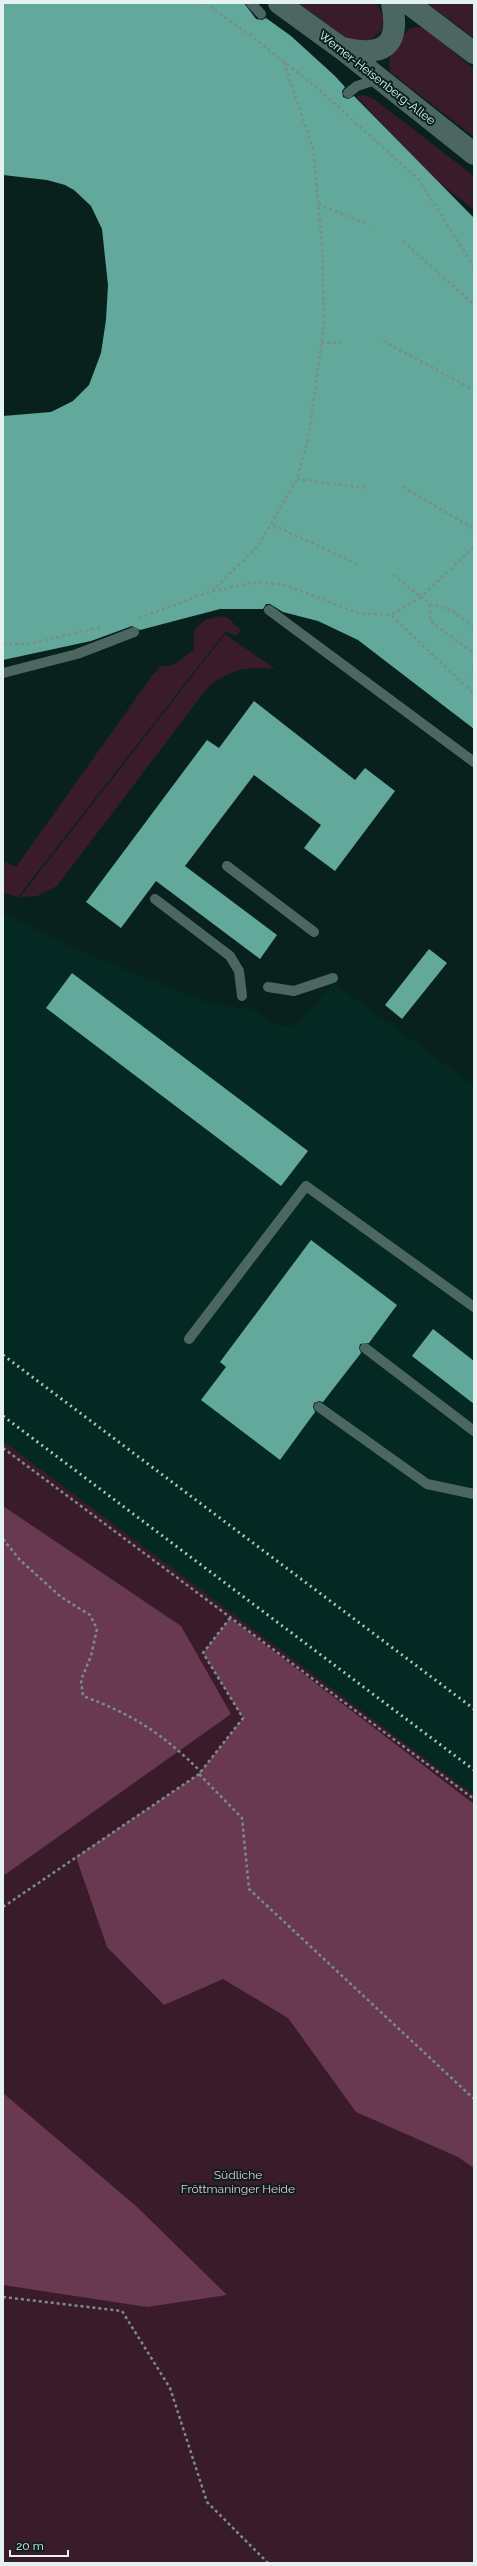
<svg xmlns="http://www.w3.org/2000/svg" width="477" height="2566" font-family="Raleway,sans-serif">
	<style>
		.built { fill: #042923 }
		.green { fill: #391b2a }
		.forest { fill: #693952 }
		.building { fill: #62a99c }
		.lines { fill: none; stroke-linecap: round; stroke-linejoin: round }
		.path { stroke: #798d89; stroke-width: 2.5; stroke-dasharray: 3 3; stroke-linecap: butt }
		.service { stroke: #4c6661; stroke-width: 10 }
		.tertiary { stroke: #4c6661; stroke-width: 22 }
		.rail { stroke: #b1c2bf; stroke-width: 3; stroke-dasharray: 2 4; stroke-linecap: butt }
		.labels { text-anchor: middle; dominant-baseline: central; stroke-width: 4; stroke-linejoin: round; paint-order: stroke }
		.street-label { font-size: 12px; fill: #e4f3f0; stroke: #08211d }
		.park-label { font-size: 12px; fill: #febedd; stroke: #08211d }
	</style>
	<rect width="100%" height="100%" fill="#08211d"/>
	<path class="built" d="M3,913L75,949L211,1004L254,1010L273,1024L296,1027L333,983L474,1085V1795L3,1441Z"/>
	<path class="green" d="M299,3H376L385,19L381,31L367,44L348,40Z
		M427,3H474V38Z
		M420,27L427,30L474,69V137L390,72C386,52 397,40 411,28Z
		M365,95L374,99L474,176V210L433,178L356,96Z
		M221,616L228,618L241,630L236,636L226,631L18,897L3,893V861L16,867L151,677L161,666L173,665L194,650V630L205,620Z
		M225,634L275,669C244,667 233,668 208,687L57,886L37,896L20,897Z
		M3,1441L474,1795V2563H3Z"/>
	<path class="forest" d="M3,1506L181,1626L231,1714L3,1876Z
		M230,1618L474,1804V2168L458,2157L356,2112L288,2018L223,1979L164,2005L107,1947L76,1857L199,1774L243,1718L203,1653Z
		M3,2093L136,2206L227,2295L147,2307L3,2285Z"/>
	<path class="building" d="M3,3H244L256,19L262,20L266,18L291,36L335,76L345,87L342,91L343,97L348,99L354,96L474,218V729L358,640L318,621L283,612L270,604H266L263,609H220L140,630L132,626L91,641L3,660V416L51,412L73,401L89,385L101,353L106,320L108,285L102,229L91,206L74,190L65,185L47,180L3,175Z
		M254,701L355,780L365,768L395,791L335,871L304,848L321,825L254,775L185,866L277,935L260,959L156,881L121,928L86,902L207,740L219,748Z
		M429,949L447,963L402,1019L385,1005Z
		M72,973L308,1151L281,1186L46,1008Z
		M311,1240L397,1305L369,1343L360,1344L359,1348L361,1353L323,1402L319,1401L314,1403L313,1407L315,1412L280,1460L201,1400L226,1367L220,1362Z
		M433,1329L474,1361V1404L412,1356Z"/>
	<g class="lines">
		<path class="path" d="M205,3L254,38L316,87L419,180L474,267
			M318,204L369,225
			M403,241L474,305
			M383,341L474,390
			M321,343L345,342
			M297,479L365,488
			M403,487L474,529
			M273,525L357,564
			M474,547L421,597L430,604L452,610L474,627
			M393,575L421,597L391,615L474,694
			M212,591L258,546L297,479L308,440L324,326L322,245L313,149L284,62
			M430,604V621L474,653
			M139,618L212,591L257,582L285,585L358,613L391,615
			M3,645L34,643L101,627
			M474,667L471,672L474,674
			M3,1448L474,1799
			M3,1539L20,1560L61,1597L90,1615L97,1629L91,1656L81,1680L83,1696C134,1715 163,1734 201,1772
			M230,1618L203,1653L243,1718L199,1774L242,1818L249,1889L474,2099
			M3,1907L199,1774
			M3,2297L122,2311L170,2388L207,2502L268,2563"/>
		<path class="service" d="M251,3L261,14
			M348,93L357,86L379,79
			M269,610L474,762
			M3,673L77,654L134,632
			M227,866L314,932
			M155,899L230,956L239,971L242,996
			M268,987L294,991L333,978
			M189,1339L306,1186L474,1307
			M365,1348L474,1431
			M319,1407L427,1484L474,1494"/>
		<path class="tertiary" d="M279,3L341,48L474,154
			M408,3L474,53
			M342,48C382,57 401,48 392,3"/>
		<path class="rail" d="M3,1355L474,1709
			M3,1416L474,1770"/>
	</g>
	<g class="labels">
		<g class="street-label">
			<text transform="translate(377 78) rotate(38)">Werner-Heisenberg-Allee</text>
		</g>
		<g class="park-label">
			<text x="238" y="2175">Südliche<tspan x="238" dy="14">Fröttmaninger Heide</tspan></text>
		</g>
	</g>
	<rect width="477" height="2566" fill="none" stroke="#e4f3f0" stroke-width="8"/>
	<path d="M10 2550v6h58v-6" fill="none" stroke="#e4f3f0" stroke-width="2"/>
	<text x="16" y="2550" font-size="12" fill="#e4f3f0" stroke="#08211d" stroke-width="3" paint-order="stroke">20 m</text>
</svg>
